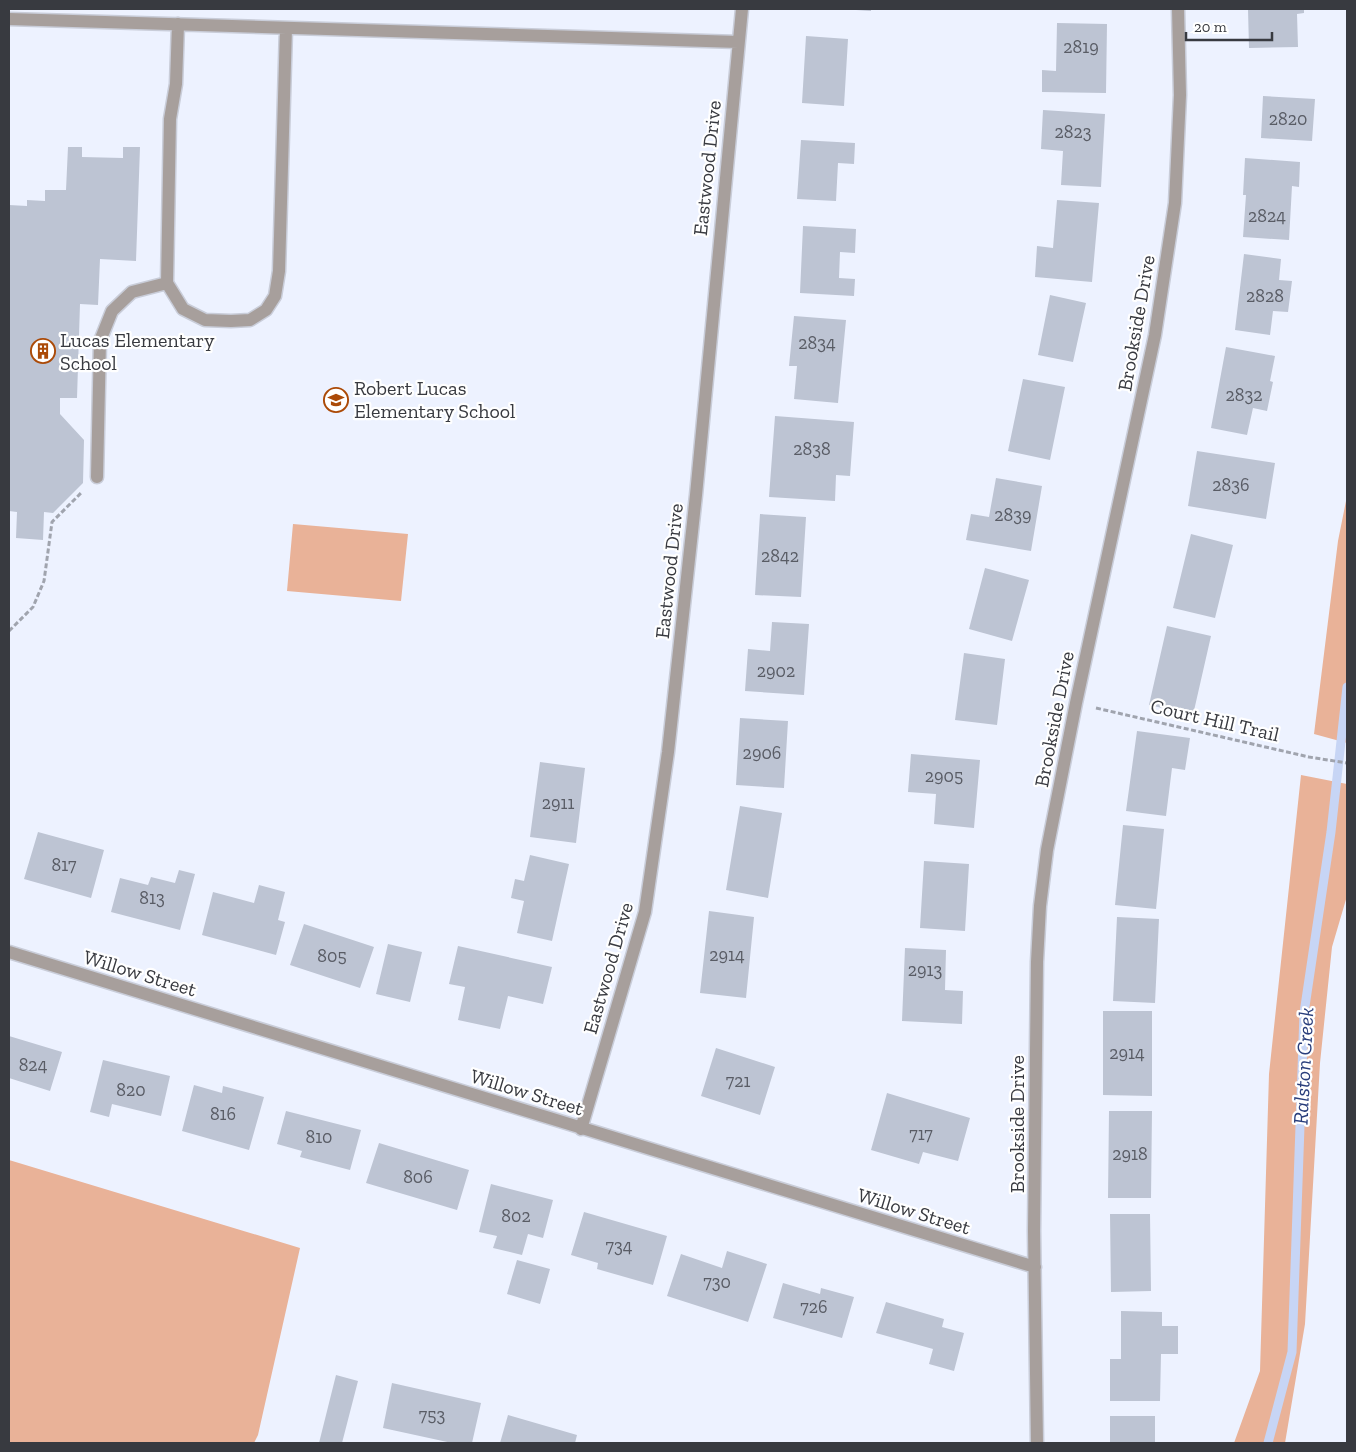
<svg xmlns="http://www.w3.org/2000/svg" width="1356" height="1452" font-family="'Zilla Slab',serif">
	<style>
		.green { fill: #e9b298 }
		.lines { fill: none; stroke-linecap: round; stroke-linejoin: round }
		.stream { stroke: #c7d5f5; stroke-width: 9 }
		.building { fill: #bdc4d3 }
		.minor-casing { stroke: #c9cdd9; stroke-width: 15 }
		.path { stroke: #a0a4ae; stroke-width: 3; stroke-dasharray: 5 2.5; stroke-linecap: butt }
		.minor { stroke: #a79f9c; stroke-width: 12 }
		.labels { text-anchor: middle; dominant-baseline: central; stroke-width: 4.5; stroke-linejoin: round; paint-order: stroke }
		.number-label { font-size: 18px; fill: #595c65 }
		.street-label { font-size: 20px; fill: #383a40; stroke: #fff }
		.poi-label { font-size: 20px; fill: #383a40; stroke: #fff; text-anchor: start }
		.water-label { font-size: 21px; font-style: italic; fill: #293e7c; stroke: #fff }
	</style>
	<rect width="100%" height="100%" fill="#edf2ff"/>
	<path class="green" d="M1347,496V743L1314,734L1338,541Z
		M293,524L408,534L401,601L287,591Z
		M1301,775L1347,784V782V896L1332,947L1320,1063L1305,1324L1285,1443H1234L1260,1371L1269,1074Z
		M9,1160L300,1248L258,1435L254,1443H9Z"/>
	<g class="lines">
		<path class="stream" d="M1268,1443L1292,1352L1304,1013L1331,832L1347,687"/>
	</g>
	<path class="building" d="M856,9H871V11L856,10Z
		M1248,9H1304V13L1297,14L1298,47L1249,48Z
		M1057,23L1107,24L1106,93L1042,92V70L1056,71Z
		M806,36L848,39L844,106L802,103Z
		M1263,96L1315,99L1312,141L1261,138Z
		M1043,110L1105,114L1101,187L1061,185L1063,151L1041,149Z
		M801,140L855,143L854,164L838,163L836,201L797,199Z
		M68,147H82V157L123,158V147H140L136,261L100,259L98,305L80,304L77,398H60V414L84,440L83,483L53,513L44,512L43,540L16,538L17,512L9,511V205L27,206V200L45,201V190H66Z
		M1245,158L1300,162L1299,187L1292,186L1289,240L1243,237L1246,195H1243Z
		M1057,200L1099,203L1092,282L1035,277L1037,246L1053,248Z
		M803,226L856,229L855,253L840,252L839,278L855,279L854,296L800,293Z
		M1244,254L1281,259L1279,280L1292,281L1288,312L1273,311L1270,335L1235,330Z
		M1050,295L1086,303L1073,362L1038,355Z
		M794,316L846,320L838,403L794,399L797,366H789Z
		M1226,347L1275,356L1270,381L1273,382L1267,411L1253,408L1247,435L1211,428Z
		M1023,379L1065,387L1050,460L1008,451Z
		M775,416L854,422L850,476L836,475L835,501L769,497Z
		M1197,451L1275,463L1266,519L1188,506Z
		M996,478L1042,486L1031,551L966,540L971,514L989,517Z
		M760,514L806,517L801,597L755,595Z
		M1191,534L1233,545L1215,618L1173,608Z
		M985,568L1029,580L1012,641L969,629Z
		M772,622L809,624L804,695L745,691L748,649L770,651Z
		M1167,626L1211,636L1193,715L1149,705Z
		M964,653L1005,659L997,725L955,720Z
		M740,718L788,721L784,788L736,785Z
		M1137,731L1190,738L1185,770L1172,768L1166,816L1126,811Z
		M911,754L980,760L974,828L934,824L936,794L908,792Z
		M540,762L585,768L576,843L530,837Z
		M740,806L782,813L768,898L726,890Z
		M1123,825L1164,829L1156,909L1115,905Z
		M38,832L104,850L91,898L24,879Z
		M530,855L569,864L552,941L517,933L524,901L511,898L515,879L524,881Z
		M924,861L969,864L965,931L920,928Z
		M179,870L195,874L180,930L111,912L120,878L148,885L151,877L175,883Z
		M259,885L285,892L278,920L285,922L276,955L202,935L213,892L254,903Z
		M709,911L754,917L746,998L700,993Z
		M1117,917L1159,919L1155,1003L1113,1001Z
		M304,924L374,947L360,988L290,965Z
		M388,944L422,952L410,1002L376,994Z
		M458,946L552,967L543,1004L508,996L500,1029L458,1020L465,987L449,984Z
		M905,948L946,950L945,990L963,991L962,1024L902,1021Z
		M1103,1011H1152V1096L1103,1095Z
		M9,1036L62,1052L50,1091L9,1078Z
		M716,1048L775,1067L760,1115L701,1096Z
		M103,1060L170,1076L161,1116L112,1104L109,1117L90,1112Z
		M194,1085L222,1093L223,1086L264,1097L249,1150L182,1131Z
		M887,1093L970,1118L958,1161L923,1152L919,1164L871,1150Z
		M286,1111L361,1130L350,1170L300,1157L302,1151L277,1144Z
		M1109,1111H1152L1151,1198H1108Z
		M379,1143L469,1170L457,1210L366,1183Z
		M491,1184L553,1200L543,1238L528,1234L522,1255L493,1248L497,1236L479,1232Z
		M584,1212L667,1236L653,1285L597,1269L598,1263L571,1255Z
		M1110,1214H1150L1151,1291L1111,1292Z
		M727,1251L767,1264L748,1322L667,1296L681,1254L722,1268Z
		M517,1260L550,1269L540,1304L507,1294Z
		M783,1283L820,1294L821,1288L854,1297L842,1338L773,1318Z
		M886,1302L944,1319L942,1327L964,1333L954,1371L929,1364L933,1349L876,1333Z
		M1121,1311L1162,1312V1326H1178V1354H1161L1160,1401H1110V1359H1121Z
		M336,1375L358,1381L342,1443H319Z
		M392,1383L481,1403L472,1443H452L383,1428Z
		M508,1415L577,1435L575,1443H500Z
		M1110,1416H1155V1443H1110Z"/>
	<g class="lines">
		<defs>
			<path id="minor" d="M9,19L738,42
				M178,24L176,84L170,119L167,283L183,309L205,320L231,321L250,320L266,310L275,296L279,271L286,28
				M97,477L100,341L112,311L132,292L167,283
				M9,952L1035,1267
				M581,1129L645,912L668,752L696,495L742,9
				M1037,1443L1034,1231L1037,962L1040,906L1047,850L1076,703L1155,335L1175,203L1180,95L1178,9"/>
		</defs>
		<use href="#minor" class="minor-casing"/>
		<path class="path" d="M9,631L33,607L44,581L52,522L82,492
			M1096,708L1309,757L1347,763"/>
		<use href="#minor" class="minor"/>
	</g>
	<defs>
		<symbol id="building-ring" viewBox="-11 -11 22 22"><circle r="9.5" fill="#fff" stroke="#ab4a07" stroke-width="1.5"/><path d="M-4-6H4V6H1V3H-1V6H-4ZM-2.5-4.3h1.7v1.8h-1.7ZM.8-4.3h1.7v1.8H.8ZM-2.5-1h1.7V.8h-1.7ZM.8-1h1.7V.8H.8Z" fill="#ab4a07"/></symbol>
		<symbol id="school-ring" viewBox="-11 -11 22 22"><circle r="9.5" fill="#fff" stroke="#ab4a07" stroke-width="1.5"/><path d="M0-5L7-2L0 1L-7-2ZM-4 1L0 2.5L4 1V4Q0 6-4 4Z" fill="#ab4a07"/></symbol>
	</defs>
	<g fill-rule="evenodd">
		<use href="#building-ring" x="29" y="337" width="28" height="28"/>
		<use href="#school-ring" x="322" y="386" width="28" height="28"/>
	</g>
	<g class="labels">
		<g class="number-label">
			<text x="1081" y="47">2819</text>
			<text x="1288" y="119">2820</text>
			<text x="1073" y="132">2823</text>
			<text x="1267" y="216">2824</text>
			<text x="1265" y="296">2828</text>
			<text x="817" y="343">2834</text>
			<text x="1244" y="395">2832</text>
			<text x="812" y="449">2838</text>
			<text x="1231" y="485">2836</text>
			<text x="1013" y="515">2839</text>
			<text x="780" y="556">2842</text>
			<text x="776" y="671">2902</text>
			<text x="762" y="753">2906</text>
			<text x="944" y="776">2905</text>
			<text x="558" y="803">2911</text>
			<text x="64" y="865">817</text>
			<text x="152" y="898">813</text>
			<text x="727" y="955">2914</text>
			<text x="332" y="956">805</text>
			<text x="925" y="970">2913</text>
			<text x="1127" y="1053">2914</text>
			<text x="33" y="1065">824</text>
			<text x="738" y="1081">721</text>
			<text x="131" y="1090">820</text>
			<text x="223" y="1114">816</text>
			<text x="921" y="1134">717</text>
			<text x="319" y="1137">810</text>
			<text x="1130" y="1154">2918</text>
			<text x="418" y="1177">806</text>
			<text x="516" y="1216">802</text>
			<text x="619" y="1246">734</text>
			<text x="717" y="1282">730</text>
			<text x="814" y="1307">726</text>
			<text x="432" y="1415">753</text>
		</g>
		<g class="street-label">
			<text transform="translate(707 168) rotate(-84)">Eastwood Drive</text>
			<text transform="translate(1136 323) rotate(-80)">Brookside Drive</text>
			<text transform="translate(669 571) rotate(-84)">Eastwood Drive</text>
			<text transform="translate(1054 719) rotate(-79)">Brookside Drive</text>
			<text transform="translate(1215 720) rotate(13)">Court Hill Trail</text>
			<text transform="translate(608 968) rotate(-74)">Eastwood Drive</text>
			<text transform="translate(140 973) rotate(17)">Willow Street</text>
			<text transform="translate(527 1092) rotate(17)">Willow Street</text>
			<text transform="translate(1017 1124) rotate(-90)">Brookside Drive</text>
			<text transform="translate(914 1211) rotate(17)">Willow Street</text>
		</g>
		<g class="poi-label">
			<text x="60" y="340">Lucas Elementary<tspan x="60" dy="23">School</tspan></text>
			<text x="354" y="388">Robert Lucas<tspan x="354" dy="23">Elementary School</tspan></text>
		</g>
		<g class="water-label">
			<text transform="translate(1303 1066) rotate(-87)">Ralston Creek</text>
		</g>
	</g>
	<rect width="1356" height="1452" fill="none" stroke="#383a40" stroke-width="20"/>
	<path d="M1186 32v8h86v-8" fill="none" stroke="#383a40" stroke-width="2.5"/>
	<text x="1194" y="32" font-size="15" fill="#383a40" stroke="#ffffff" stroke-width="4" paint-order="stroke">20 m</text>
</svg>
